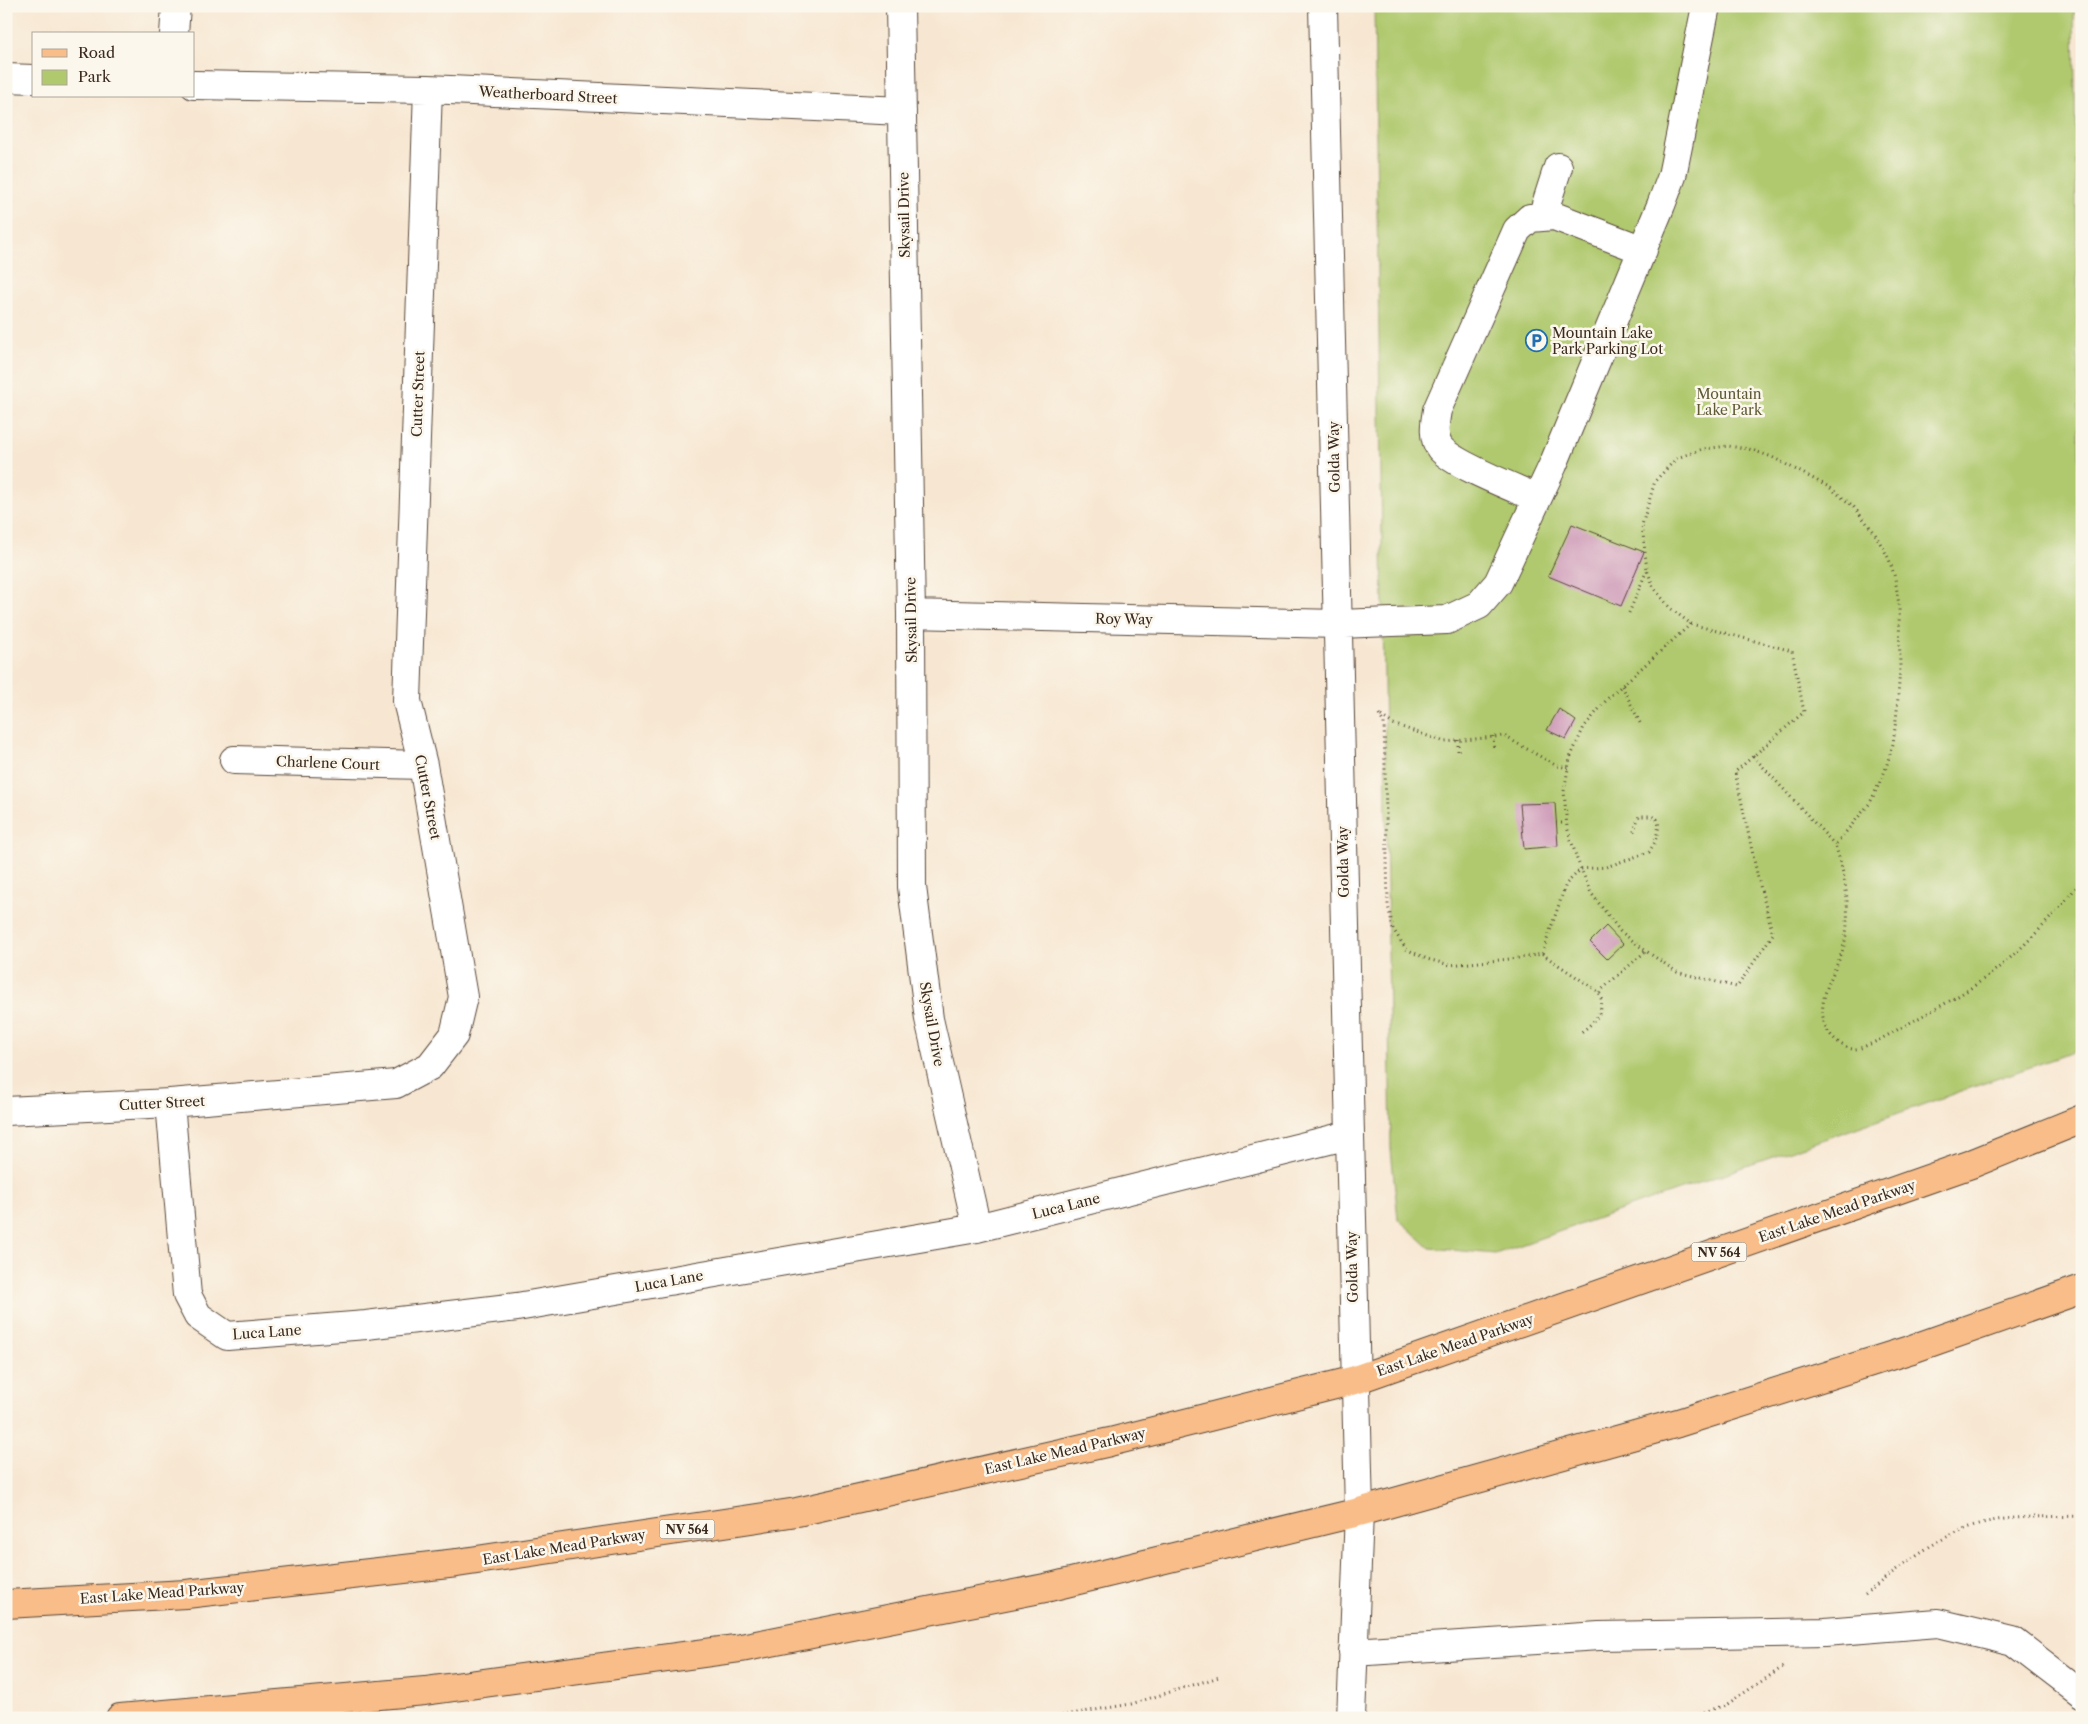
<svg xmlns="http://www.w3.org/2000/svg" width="2088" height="1724" font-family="'Libre Caslon Text',serif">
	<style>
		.green { fill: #b0c96e; stroke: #767a46 }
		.building { fill: #cd99b7 }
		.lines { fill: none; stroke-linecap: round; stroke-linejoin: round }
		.minor-casing { stroke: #574639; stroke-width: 30 }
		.major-casing { stroke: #574639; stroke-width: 30 }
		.path { stroke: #574639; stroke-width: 3; stroke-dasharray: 1 4; stroke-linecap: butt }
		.minor { stroke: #fff; stroke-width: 28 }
		.major { stroke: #f8bd88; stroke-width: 28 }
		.labels { text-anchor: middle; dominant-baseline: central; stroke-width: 5; stroke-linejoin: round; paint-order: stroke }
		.shield { fill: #fbf7ec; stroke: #75685c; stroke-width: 1 }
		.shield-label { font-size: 12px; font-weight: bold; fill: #3b2a1e }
		.street-label { font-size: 14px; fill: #3b2a1e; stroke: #fbf7ec }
		.poi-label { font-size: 14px; fill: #3b2a1e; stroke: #fbf7ec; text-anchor: start }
		.park-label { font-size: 14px; fill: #5e5a36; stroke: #fbf7ec }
	</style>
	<rect width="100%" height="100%" fill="#fbf7ec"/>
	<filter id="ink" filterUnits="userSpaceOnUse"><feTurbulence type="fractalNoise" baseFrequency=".02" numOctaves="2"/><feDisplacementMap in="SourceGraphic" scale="10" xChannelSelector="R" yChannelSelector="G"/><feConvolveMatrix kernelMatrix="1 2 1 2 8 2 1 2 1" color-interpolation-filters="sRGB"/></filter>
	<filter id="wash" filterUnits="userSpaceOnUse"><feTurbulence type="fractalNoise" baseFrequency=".0096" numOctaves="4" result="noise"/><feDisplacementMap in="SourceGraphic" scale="20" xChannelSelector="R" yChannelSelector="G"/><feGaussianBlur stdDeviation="1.12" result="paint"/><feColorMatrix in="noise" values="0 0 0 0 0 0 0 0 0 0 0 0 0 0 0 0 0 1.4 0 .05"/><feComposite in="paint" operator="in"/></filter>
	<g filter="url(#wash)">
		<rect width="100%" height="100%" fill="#f7e7d2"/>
		<path class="green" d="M1374,6H2074L2082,699V1049L1495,1254L1430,1248L1398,1219L1391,1150Z"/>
		<g id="blocks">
			<path class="building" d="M1572,524L1644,552L1621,606L1548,576Z
				M1559,709L1576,721L1566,739L1547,730Z
				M1555,803L1558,846L1524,849L1520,804Z
				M1606,926L1623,944L1607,959L1590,942Z"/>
		</g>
	</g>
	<g filter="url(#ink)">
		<use href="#blocks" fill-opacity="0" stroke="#574639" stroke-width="1"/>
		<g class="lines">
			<defs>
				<path id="minor" d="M900,6L911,614L912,887L929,1019L977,1228
					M1323,6L1359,1512L1351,1718
					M174,34L176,6
					M6,78L34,79
					M194,85L428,89L902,111
					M1542,217L1558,167
					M1537,498C1515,488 1454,465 1440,448C1432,437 1435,422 1437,410L1517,230L1530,218L1554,216L1643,250
					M911,614L1338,624L1447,620L1479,605L1498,583L1553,465L1661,205L1672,176L1706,6
					M234,760L423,765
					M170,1103L187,1295L198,1316L227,1336L366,1325L517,1307L977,1228L1349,1135
					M6,1111L170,1103L396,1084L430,1066L454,1035L463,997L423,765L407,701L428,89
					M1353,1652L1599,1636L1825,1632L1938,1623L2013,1641L2082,1694"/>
				<path id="major" d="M6,1604L186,1594L457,1563L797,1512L1110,1442L1355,1380L1971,1164L2082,1119
					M120,1718L425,1691L741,1648L1050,1587L1359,1512L1678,1423L1909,1350L2082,1289"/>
			</defs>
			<use href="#minor" class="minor-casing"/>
			<use href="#major" class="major-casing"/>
			<path class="path" d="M1629,613L1647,570
				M1691,624L1792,651L1804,712L1735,772L1758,878L1773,934L1737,987L1677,972L1646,951L1620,931L1591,893L1577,859L1567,827L1564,791L1570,758L1584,727L1609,697L1691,624L1670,608L1654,588L1647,570L1642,525L1655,481L1677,458L1703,449L1728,446L1749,449L1772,457L1829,487L1853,506L1874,532L1889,559L1895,578L1899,605L1900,668L1897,711L1893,744L1885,771L1870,803L1835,845C1845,874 1850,902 1846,934C1844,956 1831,973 1825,994C1820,1013 1822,1029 1837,1041C1842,1045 1848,1049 1854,1049C1867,1049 1903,1026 1915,1020C1937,1008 1960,996 1981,981C2019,954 2053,917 2082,880
				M1622,686L1640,723
				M1379,715L1384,723L1388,905L1393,929L1406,949L1427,959L1450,965L1519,958L1542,954L1566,884L1581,869L1606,867L1649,852L1655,842L1659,826L1657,819L1651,816H1639L1633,834
				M1381,716L1393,724L1445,742L1504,736L1557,766L1569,768
				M1493,736L1494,748
				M1458,740V751
				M1753,756L1835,845
				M1556,823H1566
				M1542,954L1599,992C1607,1010 1595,1022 1580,1033
				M1599,992L1646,951
				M1865,1595C1904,1562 1952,1524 2005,1519C2030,1516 2056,1517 2082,1516
				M1047,1718L1131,1704L1219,1677
				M1685,1718L1726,1705L1783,1667"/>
			<use href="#minor" class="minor"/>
			<use href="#major" class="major"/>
		</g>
	</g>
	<defs>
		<symbol id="parking-ring" viewBox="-11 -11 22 22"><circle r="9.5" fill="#fbf7ec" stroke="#1f6fb2" stroke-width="1.5"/><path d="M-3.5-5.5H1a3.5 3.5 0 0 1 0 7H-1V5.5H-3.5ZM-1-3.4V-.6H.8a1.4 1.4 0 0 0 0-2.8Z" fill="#1f6fb2"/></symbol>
	</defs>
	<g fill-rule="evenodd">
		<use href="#parking-ring" x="1524" y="328" width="25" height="25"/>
	</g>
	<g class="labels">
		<g class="shield">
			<rect x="1691.5" y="1242.5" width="55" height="19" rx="4"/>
			<rect x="659.5" y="1519.5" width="55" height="19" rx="4"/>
		</g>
		<g class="shield-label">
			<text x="1719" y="1252">NV 564</text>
			<text x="687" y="1529">NV 564</text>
		</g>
		<g class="street-label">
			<text transform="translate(548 95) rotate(3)">Weatherboard Street</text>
			<text transform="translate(904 215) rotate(-91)">Skysail Drive</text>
			<text transform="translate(418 394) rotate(-88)">Cutter Street</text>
			<text transform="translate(1334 457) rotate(-91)">Golda Way</text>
			<text transform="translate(1124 619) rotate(1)">Roy Way</text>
			<text transform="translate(911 620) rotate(-91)">Skysail Drive</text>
			<text transform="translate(328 763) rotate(2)">Charlene Court</text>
			<text transform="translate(428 797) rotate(79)">Cutter Street</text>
			<text transform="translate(1343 862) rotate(-91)">Golda Way</text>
			<text transform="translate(932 1024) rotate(80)">Skysail Drive</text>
			<text transform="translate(162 1103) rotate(-3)">Cutter Street</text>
			<text transform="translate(1066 1206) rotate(-14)">Luca Lane</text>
			<text transform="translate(1837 1211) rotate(-19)">East Lake Mead Parkway</text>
			<text transform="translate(1352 1267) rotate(-91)">Golda Way</text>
			<text transform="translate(669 1281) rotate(-10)">Luca Lane</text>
			<text transform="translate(267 1332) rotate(-4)">Luca Lane</text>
			<text transform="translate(1455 1345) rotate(-19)">East Lake Mead Parkway</text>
			<text transform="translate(1065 1451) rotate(-13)">East Lake Mead Parkway</text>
			<text transform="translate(564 1547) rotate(-9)">East Lake Mead Parkway</text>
			<text transform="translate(162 1593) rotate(-4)">East Lake Mead Parkway</text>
		</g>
		<g class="poi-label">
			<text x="1552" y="333">Mountain Lake<tspan x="1552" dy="16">Park Parking Lot</tspan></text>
		</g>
		<g class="park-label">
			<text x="1729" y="394">Mountain<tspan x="1729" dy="16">Lake Park</tspan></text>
		</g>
	</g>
	<rect width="2088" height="1724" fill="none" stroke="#fbf7ec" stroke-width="25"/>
	<rect x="32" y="32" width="162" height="65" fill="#fbf7ec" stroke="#aea59a"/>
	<rect x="42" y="49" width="25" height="8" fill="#f8bd88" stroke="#aea59a"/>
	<text x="78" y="58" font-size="15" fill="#3b2a1e">Road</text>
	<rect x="42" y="70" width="25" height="15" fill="#b0c96e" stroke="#aea59a"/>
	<text x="78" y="82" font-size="15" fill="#3b2a1e">Park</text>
</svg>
